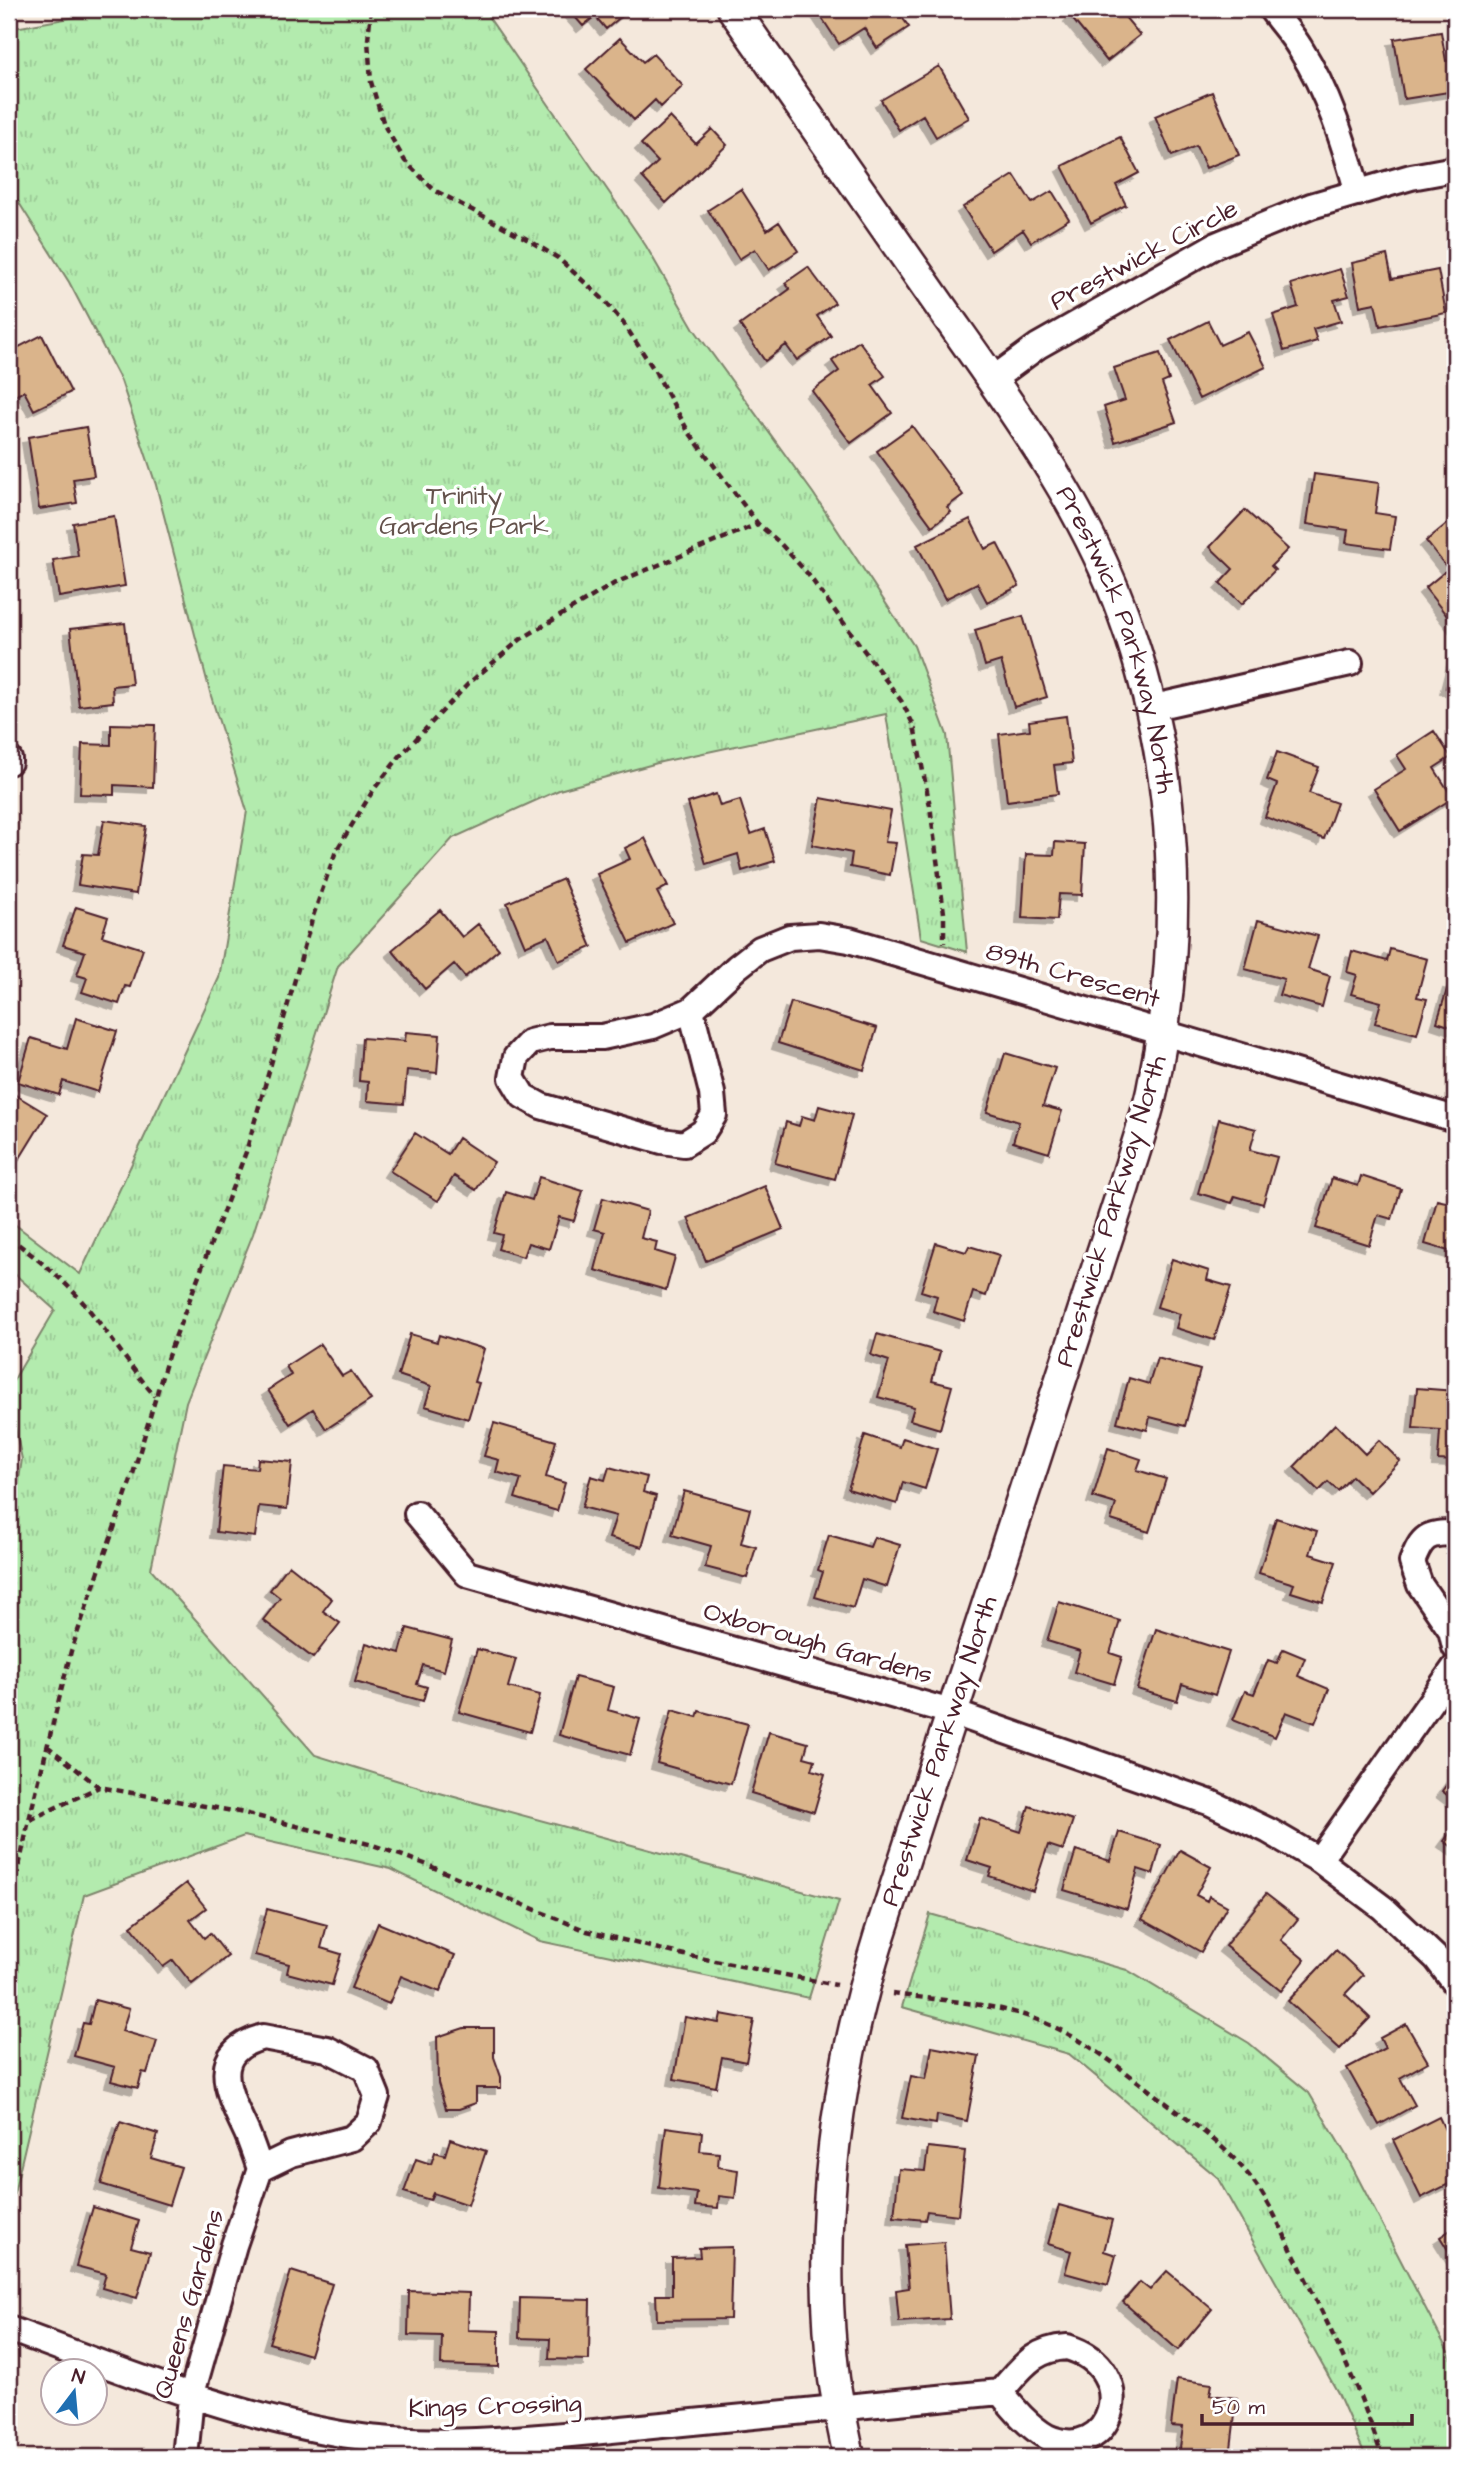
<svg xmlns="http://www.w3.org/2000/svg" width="1464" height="2466" font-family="'Architects Daughter',sans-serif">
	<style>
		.park { fill: url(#park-tufts); stroke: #7e856c; stroke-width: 2 }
		.building { fill: #dab48b; stroke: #4a1f2b; stroke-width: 2; filter: url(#shadow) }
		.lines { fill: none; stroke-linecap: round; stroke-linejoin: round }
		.minor-casing { stroke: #4a1f2b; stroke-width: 30 }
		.tertiary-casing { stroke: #4a1f2b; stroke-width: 35 }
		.path { stroke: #4a1f2b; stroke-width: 4.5; stroke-dasharray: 7 5; stroke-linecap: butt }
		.minor { stroke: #fff; stroke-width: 24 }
		.tertiary { stroke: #fff; stroke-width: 30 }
		.labels { text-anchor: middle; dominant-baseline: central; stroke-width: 7; stroke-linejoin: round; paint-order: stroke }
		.street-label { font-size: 26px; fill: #4a1f2b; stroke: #fff }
		.park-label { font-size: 26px; fill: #64524c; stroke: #fff }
	</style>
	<defs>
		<pattern id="park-tufts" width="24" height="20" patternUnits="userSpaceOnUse" patternTransform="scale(1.75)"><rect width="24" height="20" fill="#b3ebae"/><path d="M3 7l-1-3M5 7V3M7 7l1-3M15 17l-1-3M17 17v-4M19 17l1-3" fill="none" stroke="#9bc996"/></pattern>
		<filter id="shadow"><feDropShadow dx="-6" dy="6" stdDeviation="0" flood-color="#0004"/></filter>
	</defs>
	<rect width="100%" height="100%" fill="#f4e8dc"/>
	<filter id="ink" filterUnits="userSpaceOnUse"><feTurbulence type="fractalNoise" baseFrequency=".0143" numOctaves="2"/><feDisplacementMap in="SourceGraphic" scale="14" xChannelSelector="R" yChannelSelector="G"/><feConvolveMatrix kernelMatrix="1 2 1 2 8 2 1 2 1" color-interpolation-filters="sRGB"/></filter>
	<g filter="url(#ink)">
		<path class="park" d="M120,9H483L646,246L694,329L813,493L914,646L947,735L967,952L921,938L886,714L661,762L559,790L453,838L338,966L253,1234L186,1402L151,1569L315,1755L425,1789L839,1901L809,1998L540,1941L391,1869L244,1836L84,1895L9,2215V1546L22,1459L9,1401V1388L55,1310L9,1269V1220L80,1274L219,978L247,811L211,696L156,485L121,381L69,282L9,187V29Z
			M930,1914L1127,1970L1249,2043L1309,2093L1346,2155L1455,2365V2452L1443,2457H1366L1338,2393L1217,2177L1069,2054L902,2007Z"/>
		<path class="building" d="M568,9H626L628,11L606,29L595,16L583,26Z
			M816,9H896L909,27L877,48L864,28L839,44Z
			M1078,9H1122L1120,11L1140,35L1107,61L1070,16Z
			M1441,32L1446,61L1455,60V91L1404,99L1394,39Z
			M620,38L643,62L653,54L683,86L661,107L655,100L634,120L586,69Z
			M939,66L969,118L936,137L923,115L899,130L881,100Z
			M1212,92L1239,155L1206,168L1196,146L1172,156L1155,116Z
			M670,117L696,144L712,129L727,145L666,203L642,177L658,162L641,144Z
			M1120,137L1139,173L1116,185L1126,205L1091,223L1062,166Z
			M1014,175L1032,203L1052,191L1069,219L1031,242L1023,230L991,251L963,207Z
			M741,189L767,230L779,222L798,251L769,270L755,249L739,259L708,210Z
			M1387,255L1392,279L1438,270L1446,313L1380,326L1375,303L1360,306L1352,263Z
			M808,267L835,303L817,316L831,336L797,360L786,345L765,361L740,325L790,289L785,283Z
			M1340,269L1349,296L1334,300L1341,321L1313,329L1317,341L1284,351L1273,315L1298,307L1291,284Z
			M1208,321L1220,345L1248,332L1266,367L1199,399L1170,340Z
			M42,335L71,392L34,410L24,391L11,398L9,393V352Z
			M859,341L885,376L872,385L892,413L851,443L812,391L839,371L832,361Z
			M1160,353L1169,380L1162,383L1176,422L1115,442L1104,407L1125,400L1114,368Z
			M912,426L963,495L947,507L951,512L932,526L877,451Z
			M86,427L94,476L73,479L77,503L39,509L28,437Z
			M1314,474L1379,483L1375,513L1395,516L1390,549L1346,543L1348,530L1307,524Z
			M1245,510L1288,549L1271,566L1275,570L1242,604L1220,583L1233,569L1210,547Z
			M114,516L125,586L59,597L53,560L78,556L73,523Z
			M1455,517V626L1425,588L1448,569L1426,541Z
			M970,519L985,549L997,543L1019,586L987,602L977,583L945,599L917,545Z
			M1023,616L1047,697L1014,707L1001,661L985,666L975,630Z
			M125,623L132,684L112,686L113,702L79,706L70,629Z
			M1455,652V690L1446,688Z
			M1066,716L1072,763L1054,765L1058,794L1007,801L999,734L1030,730L1029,721Z
			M111,724L155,725L153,787L114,785V795L80,794L82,744L111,745Z
			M1434,731L1451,757L1434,768L1453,798L1400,831L1374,789L1406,769L1397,755Z
			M1277,752L1319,767L1309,793L1337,803L1324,839L1265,817L1277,784L1267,780Z
			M716,794L720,806L740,800L751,834L765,829L775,861L742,871L738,854L706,864L688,803Z
			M821,798L891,811L885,842L896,843L890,875L850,867L852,853L812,845Z
			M104,820L146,826L136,894L78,885L83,854L98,855Z
			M645,838L668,886L657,892L673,923L630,943L597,874L630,859L625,848Z
			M1055,842L1085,844L1082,895L1059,894L1057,920L1022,918L1026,854L1054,855Z
			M563,879L592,947L559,961L548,936L525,946L507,903Z
			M76,907L108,917L102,936L143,949L130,987L125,986L119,1004L82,992L87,978L77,975L85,952L63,945Z
			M440,910L462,937L478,924L499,949L465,977L454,964L425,989L392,950Z
			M1258,920L1318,936L1308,969L1330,976L1322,1007L1279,995L1284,979L1245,969Z
			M1390,949L1427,959L1417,997L1427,999L1417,1034L1375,1023L1381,1002L1351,994L1357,975L1347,972L1352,951L1387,961Z
			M1449,983L1455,984V1028L1437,1022Z
			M791,1002L877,1028L864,1070L778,1043Z
			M76,1018L117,1031L98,1092L63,1081L59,1095L18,1082L31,1038L67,1049Z
			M406,1032L440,1035L437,1073L407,1070L404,1104L367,1101L368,1082L359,1081L362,1038L405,1041Z
			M1005,1053L1055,1068L1043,1106L1062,1111L1049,1153L1013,1142L1019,1122L987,1112Z
			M9,1091L47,1114L9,1176Z
			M819,1106L852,1115L835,1179L775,1163L786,1122L799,1126L802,1116L815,1120Z
			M1219,1119L1256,1129L1250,1150L1277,1157L1263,1204L1235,1196L1232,1203L1198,1193Z
			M415,1133L448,1154L458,1138L494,1162L476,1190L454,1176L438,1201L390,1171Z
			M1361,1176L1401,1189L1392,1219L1378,1215L1369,1245L1316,1228L1332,1178L1358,1186Z
			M539,1177L583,1191L574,1221L559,1217L549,1249L528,1243L523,1257L498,1249L502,1235L494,1233L506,1192L532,1200Z
			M765,1186L783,1229L706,1261L688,1218Z
			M603,1198L648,1211L641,1238L657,1242L655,1251L675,1257L666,1290L595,1270L605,1232L594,1229Z
			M1437,1200L1455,1204V1253L1425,1244Z
			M936,1243L966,1252L969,1246L999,1255L986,1296L973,1292L964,1321L933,1311L937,1296L921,1291Z
			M1172,1259L1209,1271L1207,1280L1231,1287L1214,1340L1176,1328L1180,1314L1157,1307Z
			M410,1334L437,1342L439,1335L484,1349L474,1382L479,1383L468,1419L425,1406L431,1386L398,1375Z
			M877,1334L940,1352L932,1381L952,1386L940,1429L910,1420L914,1407L878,1397L889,1361L871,1355Z
			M320,1344L342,1376L351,1371L371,1400L326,1429L313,1409L290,1424L268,1390L291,1375L286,1366Z
			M1157,1358L1200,1370L1185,1426L1150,1417L1147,1430L1117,1422L1129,1378L1149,1384Z
			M1417,1388L1455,1391V1461L1438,1460L1440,1430L1413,1428Z
			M494,1423L556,1441L546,1477L565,1483L557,1511L515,1498L521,1479L496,1472L499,1460L484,1456Z
			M1335,1424L1365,1454L1379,1440L1400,1461L1369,1492L1352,1476L1338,1491L1328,1482L1319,1491L1294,1467Z
			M865,1435L900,1447L903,1438L937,1449L925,1489L903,1482L897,1504L848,1489Z
			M1108,1448L1141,1459L1137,1470L1166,1479L1149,1532L1111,1520L1116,1504L1093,1497Z
			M258,1459L292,1462L287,1509L259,1506L255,1537L216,1532L223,1466L257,1469Z
			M609,1467L647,1477L643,1492L656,1496L642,1547L609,1538L616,1516L582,1507L591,1476L605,1480Z
			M684,1491L750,1509L741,1543L756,1547L747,1578L705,1567L711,1546L672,1535Z
			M1276,1518L1317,1531L1310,1554L1336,1562L1323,1602L1291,1592L1294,1584L1259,1573Z
			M829,1535L870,1547L874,1537L900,1545L887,1587L862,1579L853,1608L815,1597L823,1572L818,1570Z
			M289,1565L332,1599L323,1611L340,1623L313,1658L263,1620L280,1598L270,1590Z
			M1059,1602L1120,1621L1110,1653L1122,1657L1114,1684L1074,1672L1080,1651L1047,1641Z
			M407,1628L452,1640L444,1671L423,1665L417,1684L427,1687L423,1701L355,1682L366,1643L400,1653Z
			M1156,1629L1229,1652L1215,1695L1182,1684L1177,1701L1137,1689Z
			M477,1649L516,1659L508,1687L540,1695L530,1732L459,1712Z
			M1283,1649L1305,1658L1298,1676L1329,1689L1315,1723L1286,1712L1275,1737L1233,1720L1245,1691L1254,1694L1268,1660L1277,1663Z
			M575,1677L614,1687L608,1710L640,1719L630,1755L559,1735Z
			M672,1710L697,1717L699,1711L748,1724L731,1784L657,1763Z
			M769,1732L808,1743L804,1757L815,1760L812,1770L825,1774L814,1812L751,1793Z
			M1455,1773V1801L1442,1791Z
			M1029,1806L1073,1820L1063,1850L1048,1845L1033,1891L989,1876L992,1868L967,1860L980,1818L1021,1832Z
			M1455,1826V1849L1444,1841Z
			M1119,1832L1161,1845L1153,1874L1138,1869L1127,1909L1064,1890L1076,1850L1110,1861Z
			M1180,1850L1211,1867L1196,1895L1207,1901L1209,1896L1227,1906L1201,1952L1142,1919Z
			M186,1883L206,1908L190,1920L204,1938L210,1933L228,1956L192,1984L173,1960L163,1967L131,1926Z
			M1266,1894L1298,1919L1281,1940L1305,1960L1281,1991L1225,1946Z
			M267,1909L327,1925L321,1948L341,1954L332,1985L287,1973L289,1964L255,1955Z
			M378,1923L455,1955L440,1992L401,1976L389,2004L351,1988Z
			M1336,1950L1363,1975L1345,1994L1370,2018L1340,2049L1288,2001Z
			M95,2000L129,2009L122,2031L157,2041L147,2073L142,2072L138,2088L111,2081L115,2067L74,2056L83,2023L89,2024Z
			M721,2014L754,2020L746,2062L722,2057L716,2087L674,2079L685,2017L719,2023Z
			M1406,2024L1428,2062L1400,2078L1415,2105L1379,2125L1347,2068L1385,2048L1380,2038Z
			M464,2028H494V2057L501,2077V2088H476V2103L459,2109H446L438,2083L437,2037Z
			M932,2047L979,2056L967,2121L937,2115L936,2124L902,2118L911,2076L926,2079Z
			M1439,2117L1453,2147L1455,2146V2181L1421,2198L1393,2140Z
			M120,2122L158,2134L151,2158L181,2167L169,2205L101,2184Z
			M666,2127L702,2132L700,2151L719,2153L718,2167L738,2170L735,2198L719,2196L718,2208L695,2206L697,2193L659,2188Z
			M450,2139L486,2151L468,2205L433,2193L430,2200L404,2192L416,2159L431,2164L435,2152L445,2155Z
			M928,2147L965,2151L958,2215L927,2211L925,2220L894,2217L899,2169L925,2171Z
			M1059,2205L1112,2220L1104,2251L1116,2255L1108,2285L1065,2273L1071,2251L1048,2244Z
			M93,2207L139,2221L131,2247L150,2252L137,2298L102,2288L106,2274L76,2266Z
			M1455,2227V2261L1440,2237Z
			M944,2242L950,2319L899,2322L896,2290L909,2288L905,2245Z
			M732,2247L730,2319L657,2320L656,2295H672V2258L700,2257L699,2248Z
			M291,2271L332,2284L310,2355L269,2343Z
			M1167,2271L1212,2309L1178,2350L1123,2302L1140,2282L1150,2290Z
			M409,2291L469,2293L468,2330L499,2331V2367L441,2365L442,2336L408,2335Z
			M520,2298L590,2300L589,2360L549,2359L550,2339L519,2338Z
			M1177,2379L1212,2384L1210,2395L1237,2398L1230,2457L1179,2455L1183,2427L1171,2426Z"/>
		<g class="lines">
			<defs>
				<path id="minor" d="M1271,9C1280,22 1292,34 1300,48C1328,92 1344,143 1358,193
					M992,380L1038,346L1216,245L1311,206L1411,177L1455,169
					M1150,708L1350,663
					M9,759V762
					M691,1010L712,1093L714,1115L703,1132L684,1144L662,1141L541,1106L523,1096L512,1078L516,1057L530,1042L550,1037H602L653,1026L691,1010L737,967L760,949L790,937L819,935L849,940L1455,1119
					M417,1514L467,1574L951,1712L1211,1803L1269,1831L1319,1860L1383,1908L1436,1958L1455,1983
					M1455,1533C1427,1533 1422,1536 1412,1562L1420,1585L1451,1630L1455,1647
					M1319,1860L1455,1667
					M263,2037L327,2049L366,2069L377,2096L369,2122L352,2138L291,2154L260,2169C256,2157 252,2145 247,2133C229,2094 205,2053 263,2037Z
					M9,2329C119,2369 225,2414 341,2434C444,2451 549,2436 652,2426C768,2415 884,2403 1000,2392
					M1067,2347C1143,2369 1112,2466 1047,2437C1028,2426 1014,2409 1000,2392C1021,2369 1032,2349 1067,2347Z
					M185,2457L191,2397L234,2245L260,2169"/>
				<g id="tertiary">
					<path id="s1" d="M733,9C803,109 873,209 943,310C1010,405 1083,503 1123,614C1179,767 1185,933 1152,1091C1145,1123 1133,1155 1124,1186L880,1934C834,2080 816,2226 834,2379C838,2405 844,2431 849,2457"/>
				</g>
			</defs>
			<use href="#minor" class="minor-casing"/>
			<use href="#tertiary" class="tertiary-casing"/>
			<path class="path" d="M371,9L368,40L371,82L384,125L405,161L434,190L525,238L558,258L604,300L624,324L655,371L688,431L758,524L779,542L807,573L902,702L914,726L930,806L944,913V943
				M9,1237C36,1258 64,1279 86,1306C110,1335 130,1367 155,1396
				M47,1746L99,1787L244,1813L373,1845L425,1864L587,1931L675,1953L836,1985
				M30,1820L99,1787
				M9,1913L29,1820L71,1651L133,1474L168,1356L246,1152L313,916L336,851L374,789L400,756L468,684L521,639L615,583L758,524
				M892,1994C937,2000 984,2002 1027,2016C1072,2031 1109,2059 1145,2087C1179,2114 1218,2138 1246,2172C1269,2198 1282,2232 1298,2263C1329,2326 1361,2390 1382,2457"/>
			<use href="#minor" class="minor"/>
			<use href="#tertiary" class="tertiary"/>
		</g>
	</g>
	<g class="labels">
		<g class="street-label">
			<text transform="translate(1144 255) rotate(-28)">Prestwick Circle</text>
			<text stroke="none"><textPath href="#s1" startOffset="744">Prestwick Parkway North</textPath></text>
			<text transform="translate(1073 975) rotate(16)">89th Crescent</text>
			<text transform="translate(1111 1211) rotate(-73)">Prestwick Parkway North</text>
			<text transform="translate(818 1643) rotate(16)">Oxborough Gardens</text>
			<text transform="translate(939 1751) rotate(-72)">Prestwick Parkway North</text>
			<text transform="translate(189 2304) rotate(-74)">Queens Gardens</text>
			<text transform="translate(495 2406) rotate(-2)">Kings Crossing</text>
		</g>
		<g class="park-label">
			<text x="464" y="496">Trinity<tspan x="464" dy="30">Gardens Park</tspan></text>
		</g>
	</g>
	<rect width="1464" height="2466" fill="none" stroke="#fff" stroke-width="35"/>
	<rect x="18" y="18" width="1429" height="2431" fill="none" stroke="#4a1f2b" stroke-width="2.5" filter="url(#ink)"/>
	<g transform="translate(74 2392) rotate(16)"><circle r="33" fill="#ffffff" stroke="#b7a5aa" stroke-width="2"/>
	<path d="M0-5L12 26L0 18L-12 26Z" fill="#1f6fb2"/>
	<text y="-10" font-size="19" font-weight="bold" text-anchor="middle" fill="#4a1f2b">N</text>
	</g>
	<path d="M1202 2414v10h210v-10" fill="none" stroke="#4a1f2b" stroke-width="3.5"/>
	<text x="1212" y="2414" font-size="21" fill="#4a1f2b" stroke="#ffffff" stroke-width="5" paint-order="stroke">50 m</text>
</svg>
